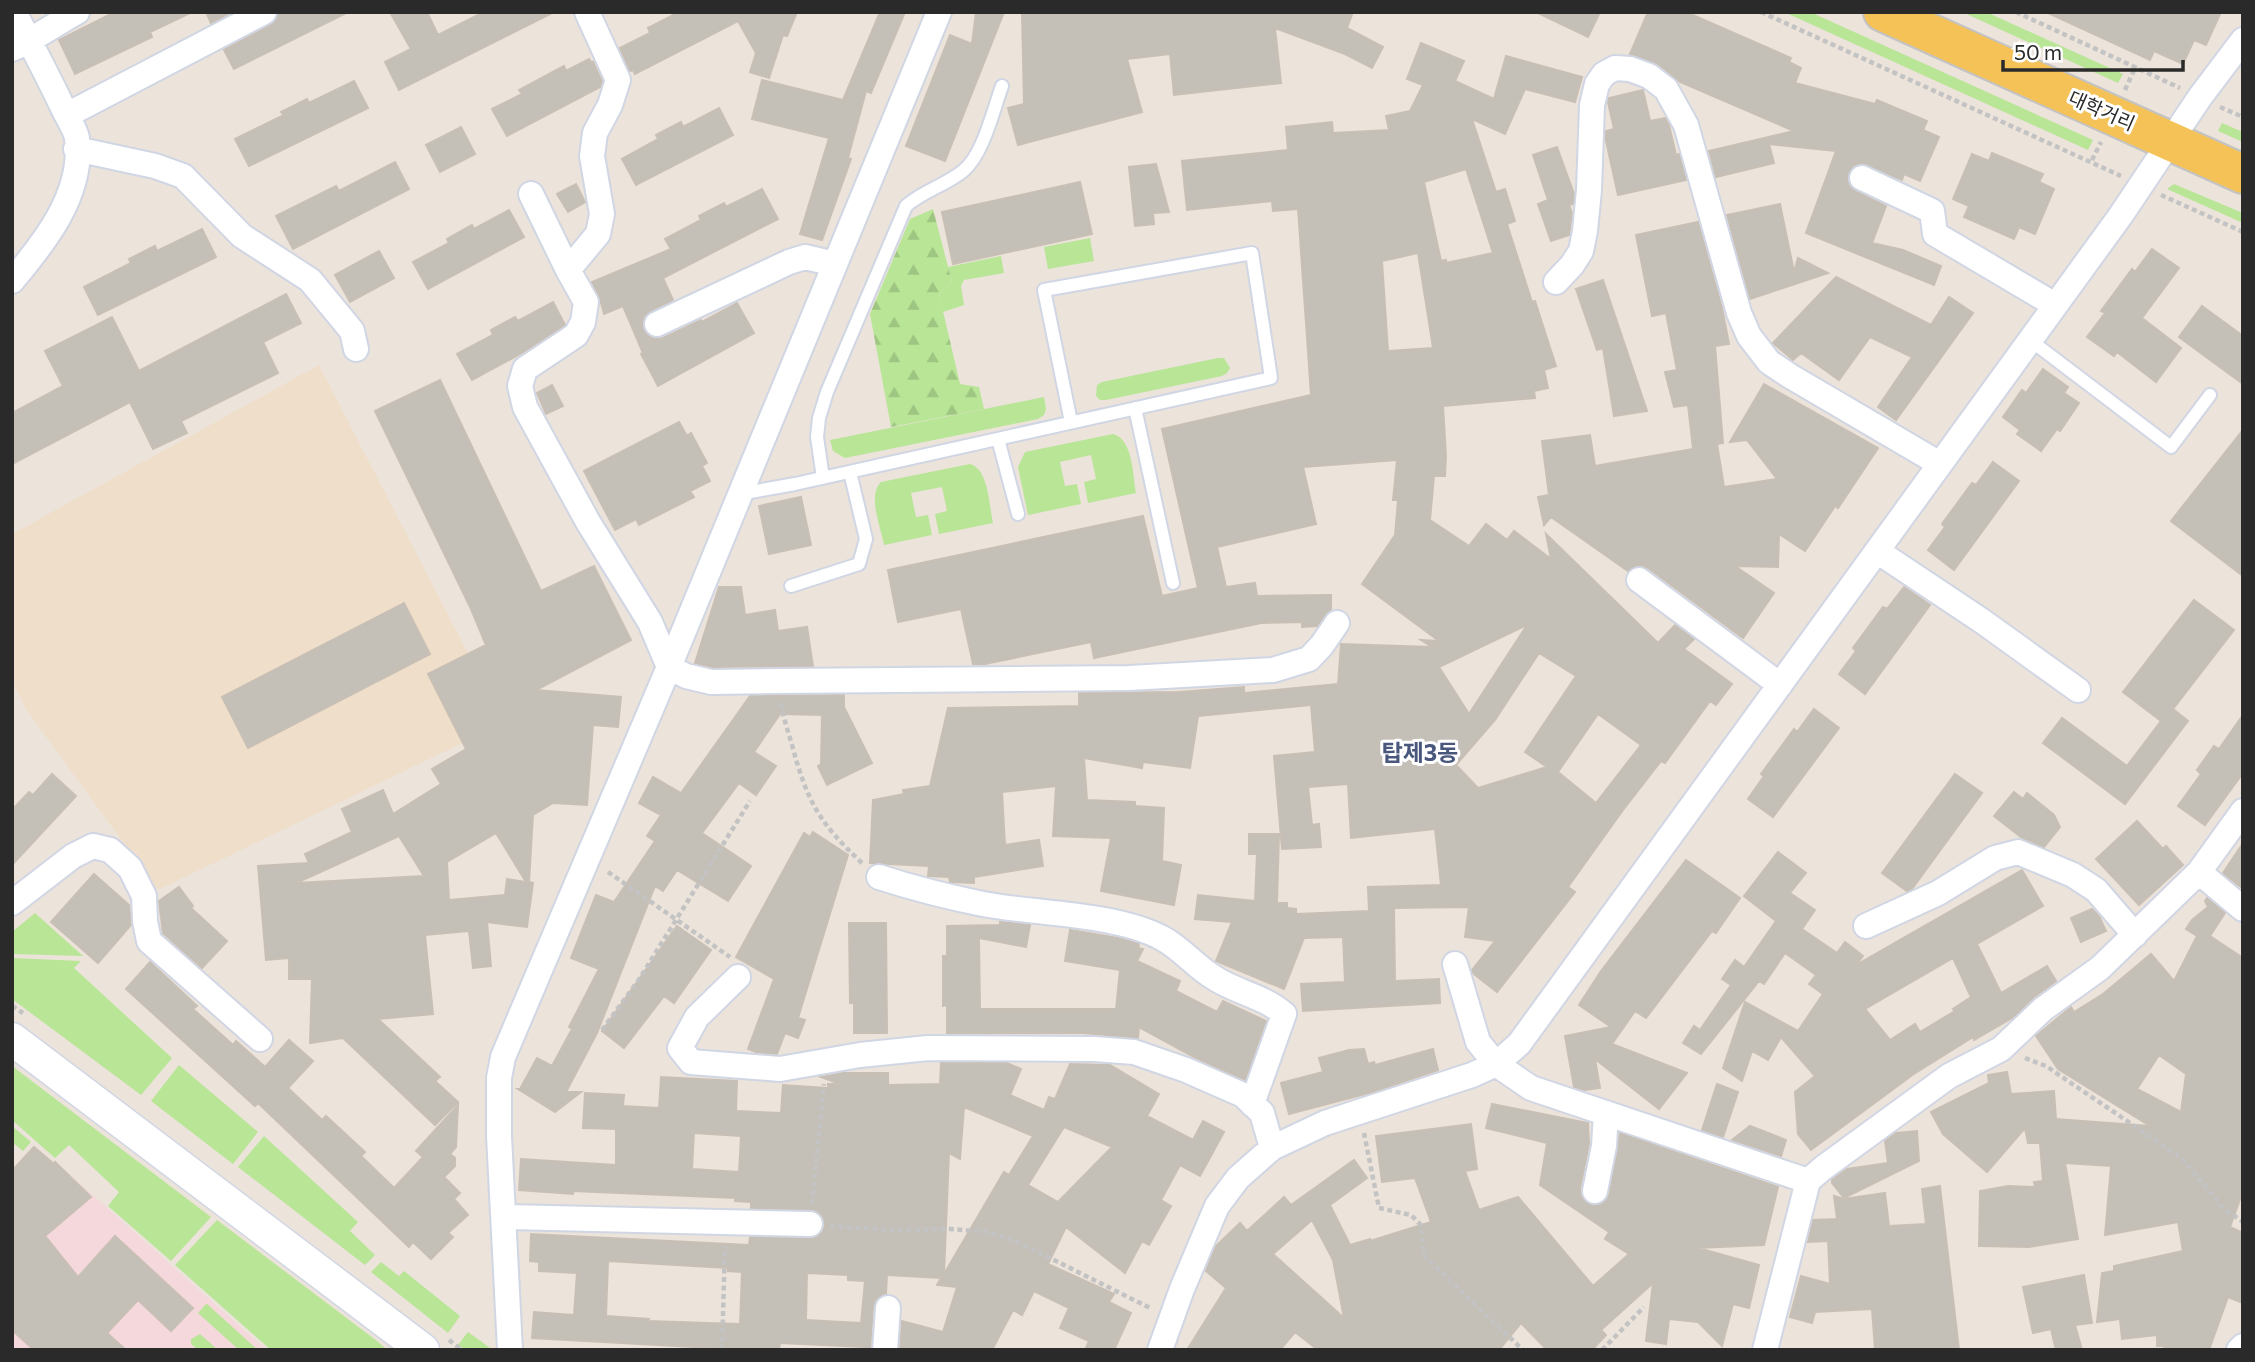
<svg xmlns="http://www.w3.org/2000/svg" width="2255" height="1362" font-family="Commissioner,'Noto Sans KR',sans-serif">
	<style>
		.education { fill: #efdfca }
		.medical { fill: #f4d8dc }
		.grass { fill: #b8e596 }
		.forest { fill: url(#forest-firs) }
		.building { fill: #c4bfb7; stroke: #c8bfb5; stroke-width: 2; fill-rule: evenodd }
		.lines { fill: none; stroke-linecap: round; stroke-linejoin: round }
		.service-casing { stroke: #d0d6e3; stroke-width: 16 }
		.minor-casing { stroke: #d0d6e3; stroke-width: 28 }
		.tertiary-casing { stroke: #d0d6e3; stroke-width: 35 }
		.primary-casing { stroke: #c3c3c3; stroke-width: 42 }
		.path { stroke: #c3c3c3; stroke-width: 4.5; stroke-dasharray: 5 3.5; stroke-linecap: butt }
		.service { stroke: #fff; stroke-width: 12 }
		.minor { stroke: #fff; stroke-width: 24 }
		.tertiary { stroke: #fff; stroke-width: 32 }
		.primary { stroke: #f5c258; stroke-width: 38 }
		.labels { text-anchor: middle; dominant-baseline: central; stroke-width: 6; stroke-linejoin: round; paint-order: stroke }
		.street-label { font-size: 19px; fill: #2a2a2a; stroke: #fff }
		.quarter-label { font-size: 23px; font-weight: bold; fill: #49577c; stroke: #fff }
	</style>
	<defs>
		<pattern id="forest-firs" width="22" height="20" patternUnits="userSpaceOnUse" patternTransform="scale(1.75)"><rect width="22" height="20" fill="#b8e596"/><path d="M5 1l3.5 6h-7zM16 11l3.5 6h-7z" fill="#9ec581"/></pattern>
	</defs>
	<rect width="100%" height="100%" fill="#ece3db"/>
	<path class="education" d="M319,365L504,723L158,890L25,708L12,680V534Z"/>
	<path class="medical" d="M58,1164L266,1350H12V1215Z"/>
	<path class="grass" d="M1784,12H1810L2093,140L2088,150Z
		M1962,12H1986L2123,74L2118,83Z
		M2222,123L2243,132V142L2218,131Z
		M2174,184L2243,213V223L2167,189Z
		M1090,238L1094,261L1048,269L1044,247Z
		M1001,256L1004,273L964,280L961,286L964,305L943,312L939,294L952,282L948,267Z
		M1218,358H1224L1230,368L1227,373L1222,376L1106,400H1100L1096,396L1097,385L1102,382Z
		M1044,397L1046,409L1044,415L1038,419L845,458L833,451L830,440Z
		M1113,434C1133,439 1133,476 1136,493L1088,503L1084,482L1096,479L1091,455L1060,462L1065,486L1077,484L1081,504L1028,515L1018,467L1025,452Z
		M970,464C989,469 989,506 993,523L939,534L935,514L947,511L942,487L911,493L916,517L928,515L932,535L884,545C881,527 867,496 881,482Z
		M35,913L83,956L12,954V932Z
		M12,958L81,961L74,968L172,1058L141,1095L12,999Z
		M179,1065L258,1132L233,1164L151,1101Z
		M12,1066L211,1217L171,1261L108,1206L119,1192L69,1145L55,1158L12,1120Z
		M12,1126L31,1142L23,1151L12,1142Z
		M264,1136L358,1222L350,1231L375,1255L365,1265L238,1167Z
		M217,1220L377,1341L387,1350H271L175,1265Z
		M381,1262L399,1276L404,1271L460,1316L448,1333L371,1272Z
		M206,1304H207L258,1350H239L198,1313Z
		M468,1332L493,1350H465L458,1345Z
		M200,1334L218,1350H198L191,1344V1339Z"/>
	<path class="forest" d="M933,209L952,282L939,294L960,384L979,387L984,409L891,427L870,314L910,219Z"/>
	<path class="building" d="M115,12H192L150,32L152,37L75,74L59,40Z
		M206,12H231L211,23Z
		M279,12H348L234,69L224,50L271,25L277,19Z
		M390,12H427L438,35L484,12H554L399,90L385,62L411,49Z
		M679,12H797L787,36L783,35L769,78L750,72L756,53L738,21L635,74L633,70L630,71L620,48L650,33L648,28Z
		M880,12H905L871,93L866,91L848,158L851,159L822,240L800,234L829,138L752,119L762,80L843,100Z
		M976,12H1004L945,161L906,146L950,35L972,44Z
		M1022,12H1353L1347,28L1383,47L1372,68L1345,54L1275,28L1281,83L1174,95L1170,54L1127,59L1142,112L1018,145L1008,108L1024,104Z
		M1536,12H1600L1588,37Z
		M1648,12H1686L1791,58L1789,62L1801,68L1795,83L1875,104L1877,100L1927,121L1923,130L1939,137L1920,181L1904,174L1902,180L1861,163L1853,166L1847,179L1849,186L1855,191L1886,206L1872,243L1903,250L1941,266L1934,285L1806,233L1836,151L1769,144L1774,163L1716,177L1709,151L1794,131L1680,82L1658,64L1630,54Z
		M2046,12H2221L2206,45L2194,40L2183,64L2154,51L2150,60Z
		M1421,43L1464,61L1455,81L1494,99L1506,56L1582,77L1575,102L1525,89L1505,134L1472,119L1496,192L1505,189L1515,221L1507,224L1532,302L1535,301L1556,366L1544,370L1548,388L1534,391L1535,398L1443,406L1446,456L1445,476H1434L1430,520L1469,546L1486,524L1507,540L1514,531L1551,559L1546,534L1658,643L1675,625L1694,639L1684,649L1732,684L1716,705L1710,701L1665,763L1661,761L1623,810L1568,887L1575,892L1497,992L1474,974L1472,970L1495,941L1465,937L1469,907L1394,908L1395,981L1439,979L1440,1003L1303,1011L1301,984L1345,982L1343,937L1304,938L1284,989L1216,961L1232,922L1195,919L1198,895L1255,901L1257,854H1249V834H1279L1277,903H1287V908L1296,909V914L1369,911L1368,887L1441,885L1435,829L1351,838L1348,784L1308,787L1312,825L1319,824L1321,847L1282,849L1274,756L1315,752L1311,705L1198,716L1190,768L1143,762L1142,768L1084,758L1087,800L1135,802V806L1164,808L1162,861L1181,865L1174,905L1101,891L1111,838L1053,836L1056,786L1002,792L1005,845L1039,840L1043,866L974,877V883L950,882L949,877L928,876L929,866L870,863L873,800L904,794L903,790L930,786L948,708L1079,706V693L1179,692L1244,687V693L1338,684L1341,644L1432,647L1421,640L1439,641L1362,584L1395,535L1398,500H1393L1397,460L1303,467L1316,524L1217,547L1226,587L1255,583L1257,596L1331,595V609L1317,626L1302,627V622L1261,623L1094,658L1091,642L985,664H973L961,609L898,622L888,570L1143,516L1162,596L1198,588L1162,429L1311,395L1298,209L1273,211L1272,201L1187,210L1182,161L1288,150L1286,127L1332,122L1333,133L1389,130L1386,116L1410,111L1423,85L1407,79ZM1466,169L1493,253L1446,263V260L1441,261L1424,182ZM1418,253L1433,348L1388,351L1382,261ZM1527,625L1469,714L1439,667ZM1539,653L1576,676L1525,752L1547,767L1478,788L1456,765L1495,720ZM1598,714L1641,745L1596,803L1558,772Z
		M589,59L592,63L593,62L602,81L600,87L507,136L492,109L522,94L519,90L564,66L566,71Z
		M354,81L368,108L249,166L235,139L284,115L281,112L307,99L309,103Z
		M1643,90L1650,121L1665,118L1669,125L1676,155L1679,154L1686,180L1618,195L1606,141V131L1614,129L1608,102L1609,98Z
		M719,108L733,135L636,185L622,159L658,139L656,135L681,122L683,127Z
		M461,127L475,154L440,172L426,145Z
		M1557,147L1574,194L1573,204L1569,205L1572,213L1569,235L1551,241L1538,204L1548,200L1533,155Z
		M1992,153L2043,174L2039,182L2054,189L2035,234L2019,227L2014,239L1964,217L1969,206L1953,199L1972,154L1989,161Z
		M395,162L409,189L293,249L276,216L336,186L339,191Z
		M1156,164L1169,212L1153,213L1154,224L1135,226L1129,167Z
		M1080,182L1092,234L953,264L942,212Z
		M576,184L585,202L568,212L557,194Z
		M762,189L778,219L663,278L673,300L650,311L644,316L642,323L648,336L655,339L663,338L701,320L702,322L737,303L754,333L658,386L641,354L643,353L623,306L604,314L599,295L592,282L671,249L665,239L701,220L699,216L724,203L726,207Z
		M1780,204L1794,272L1798,258L1828,273L1750,299L1727,215Z
		M509,210L524,237L428,289L413,262L449,243L447,239L472,225L474,229Z
		M1698,222L1722,308L1729,344L1715,346L1723,443L1717,444L1724,487L1777,479L1747,440L1730,442L1764,384L1878,448L1838,508L1835,506L1805,551L1779,534L1778,567L1735,566L1774,593L1743,638L1648,568L1640,565L1628,571L1551,517L1544,525L1538,497L1549,495L1542,441L1590,435L1595,466L1693,449L1688,405L1674,407L1665,372L1677,370L1666,313L1652,316L1636,235Z
		M202,229L216,257L98,315L84,287L131,263L129,259L155,246L157,251Z
		M2152,249L2179,268L2142,318L2181,348L2156,382L2117,352L2114,356L2087,337L2105,313L2101,311L2132,269L2135,272Z
		M379,251L394,278L350,302L335,275Z
		M1836,277L1931,325L1949,297L1973,313L1896,420L1878,407L1912,357L1870,337L1839,380L1801,353L1793,360L1773,343Z
		M1603,280L1647,411L1614,416L1603,348L1597,350L1576,289Z
		M286,294L301,323L263,342L278,373L181,421L187,433L153,449L130,402L12,464V413L63,386L45,351L112,317L139,371Z
		M553,302L565,325L522,353L472,380L457,354L493,335L491,330L515,317L518,321Z
		M2202,306L2243,336V384L2179,337Z
		M2043,369L2068,387L2064,393L2079,403L2060,431L2057,429L2041,451L2017,434L2020,430L2003,417L2022,390L2026,393Z
		M440,380L541,591L594,566L631,640L536,690L621,697L618,727L593,725L587,805L553,803L533,815L529,882L533,883L527,927L487,922L491,966L473,968L469,931L425,935L433,1014L378,1019L440,1077L435,1081L458,1102L435,1125L343,1038L310,1043L312,979H289V958L266,960L258,866L309,863L305,854L352,832L342,809L383,790L393,814L441,784L432,769L466,749L428,674L486,645L471,609L375,411ZM496,833L526,882L507,879L505,895L449,900L447,862ZM399,836L424,876L296,883L327,869Z
		M552,385L563,406L546,414L537,393Z
		M679,422L687,436L691,433L707,463L702,466L710,481L690,491L694,497L639,525L636,519L615,530L584,471Z
		M2243,430V576L2171,521Z
		M1993,462L2019,481L1954,570L1928,550L1945,527L1942,524L1972,483L1976,485Z
		M801,497L811,545L769,554L759,506Z
		M719,587H741L745,615L775,610L778,631L807,627L813,666L713,667L695,663Z
		M1904,587L1930,605L1865,694L1839,674L1856,651L1853,648L1883,607L1887,609Z
		M2194,600L2234,630L2173,709L2188,721L2125,804L2043,743L2062,718L2127,766L2161,721L2123,692Z
		M404,603L430,654L248,748L222,697Z
		M844,695V707L872,763L827,785L818,766L821,764L822,715L780,714L754,752L776,766L756,795L739,783L702,833L751,866L728,901L677,870L663,891L655,886L597,1033L566,1092H581L555,1112L518,1089H520L537,1058L552,1066L572,1029L569,1027L599,969L571,958L596,895L614,902L655,841L647,836L661,815L639,803L653,777L681,793L750,696Z
		M1814,709L1839,728L1773,817L1748,799L1764,776L1761,774L1794,729L1797,732Z
		M2243,715V773L2205,825L2178,806L2201,774L2197,770L2214,746L2219,749Z
		M52,774L76,796L12,865V810L29,792L33,795Z
		M1955,774L1982,793L1912,889L1907,891L1882,873Z
		M2014,792L2023,799L2027,793L2054,815L2060,827L2044,847L2022,838L1994,816Z
		M2137,821L2163,849L2166,846L2183,865L2139,905L2096,859Z
		M813,832L848,855L798,1018L805,1020L798,1038L785,1033L777,1054L756,1052L748,1049L774,979L736,957L804,833L810,837Z
		M2243,843V887L2242,888L2223,873Z
		M1778,852L1806,873L1790,893L1815,910L1802,929L1837,953L1845,942L1863,956L1856,965L2022,870L2043,906L1977,944L2001,993L2047,966L2056,981L2034,997L2012,1018L1974,1040L1973,1037L1912,1075L1911,1073V1076L1811,1150L1798,1134L1795,1092L1815,1076L1781,1037L1768,1060L1752,1051L1742,1081L1723,1068L1745,1002L1798,1031L1823,994L1809,984L1816,975L1785,953L1764,984L1759,981L1701,1054L1683,1043L1694,1026L1700,1030L1731,985L1722,979L1735,960L1744,967L1776,921L1744,896ZM1953,958L1971,997L1953,1009L1955,1011L1920,1032L1915,1024L1890,1040L1865,1009Z
		M1686,860L1740,898L1716,933L1712,931L1646,1018L1635,1011L1612,1044L1687,1073L1659,1109L1595,1059L1600,1088L1585,1090L1574,1087L1565,1036L1611,1027L1579,1005L1601,971Z
		M94,874L129,905L131,925L98,963L51,922Z
		M179,887L193,906L191,908L227,941L202,968L163,933L159,901Z
		M2207,898L2225,913L2210,936L2243,958V1191L2230,1227L2243,1233V1303L2228,1297L2209,1350H2164V1346H2157V1335L2122,1339L2120,1319L2097,1322L2102,1273L2114,1271V1266L2183,1251L2178,1222L2105,1235L2111,1166L2065,1163L2078,1239L2029,1247L1979,1246L1980,1191L2008,1186L2035,1187L2034,1182L2043,1181L2040,1143H2028L2025,1128L1987,1172L1943,1134L1931,1112L1989,1083L1988,1075L2007,1072L2011,1094L2054,1091L2056,1119L2150,1126L2058,1069L2036,1036L2071,1007L2074,1012L2103,994L2151,954L2174,981L2197,936L2186,929L2192,920L2208,907L2205,901ZM2159,1055L2186,1074L2181,1112L2137,1089Z
		M2092,909L2099,916L2106,931L2081,942L2071,918Z
		M1000,922L1030,925L1026,947L979,938L980,1009H1116L1120,970L1065,961L1070,930L1118,938L1139,944L1138,948L1143,949L1137,961L1180,981L1176,991L1217,1012L1223,1001L1266,1021L1245,1080L1194,1057L1139,1027L1138,1038L1083,1033H947V1005L943,1006V956H947V926L1000,925Z
		M849,923H886L887,1033H854V1003H850Z
		M677,926L711,950L674,1003L664,996L624,1048L602,1031Z
		M150,962L197,1006L193,1009L233,1045L236,1041L265,1067L289,1040L313,1061L288,1088L322,1120L326,1116L365,1152L361,1156L394,1188L423,1157L416,1151L458,1105L456,1147L450,1154L455,1158V1166L444,1177L460,1193L454,1199L468,1215L448,1233L453,1237L431,1259L413,1242L409,1247L258,1103L255,1106L126,989Z
		M1364,1049L1368,1064L1374,1062L1375,1065L1433,1049L1438,1070L1369,1093L1289,1114L1281,1083L1323,1072L1319,1058L1349,1050Z
		M941,1063H1007L1021,1069L1010,1095L1044,1110L1049,1097L1055,1099L1070,1064L1110,1065L1159,1094L1147,1116L1193,1140L1203,1121L1224,1132L1200,1176L1180,1165L1161,1200L1171,1206L1149,1245L1142,1241L1125,1273L1066,1227L1048,1264L1114,1294L1109,1302L1131,1313L1114,1350H1085L1089,1341L1060,1328L1069,1308L1034,1291L1022,1315L1013,1310L992,1350H900L902,1321L943,1332L957,1287L937,1285L941,1278L887,1275L886,1294L876,1299L873,1306L870,1350H864V1347L780,1343L779,1350H748L532,1338L534,1312L574,1315L577,1273L539,1271V1262L530,1261L531,1234L749,1245L750,1237H816L822,1232L825,1225L823,1217L817,1211L751,1208V1202L735,1201V1198L573,1191V1194L519,1190L521,1159L616,1165V1129L583,1128L585,1093L624,1095L623,1106L659,1108L661,1077L737,1081L736,1111L781,1113L783,1085L828,1088V1084H840L821,1077L843,1073H888V1085L940,1084ZM964,1107L1033,1136L1009,1175L1004,1172L944,1274L949,1153L960,1159ZM1064,1127L1112,1147L1058,1202L1028,1185ZM694,1133L741,1136L739,1172L692,1169ZM608,1261L728,1268V1271L742,1272L740,1324L648,1321L649,1319L606,1316ZM807,1273L848,1275V1280L865,1281L861,1323L806,1320Z
		M1717,1084L1738,1092L1723,1137L1702,1130Z
		M1492,1104L1588,1123L1589,1144L1580,1189L1581,1196L1591,1205H1600L1609,1195L1620,1133L1778,1187L1764,1245L1698,1248L1759,1265L1749,1308L1733,1304L1722,1346L1698,1322L1669,1319L1666,1344L1646,1341L1653,1283L1601,1330L1606,1335L1592,1350H1547L1521,1323L1499,1350H1318L1295,1332L1280,1350H1187L1226,1288L1206,1271L1216,1246L1240,1223L1247,1231L1284,1197L1291,1205L1354,1160L1367,1178L1330,1205L1350,1245L1370,1239V1241L1431,1222L1415,1178L1382,1182L1376,1136L1471,1124L1477,1169L1465,1171L1479,1210L1518,1197L1593,1286L1629,1254L1605,1239L1609,1232L1540,1185L1547,1143L1486,1128ZM1312,1220L1333,1260L1344,1318L1273,1254Z
		M1750,1126L1786,1140L1781,1156L1732,1140Z
		M1917,1131L1919,1161L1844,1198L1832,1183V1180L1847,1169L1888,1163L1885,1141L1896,1133Z
		M34,1147L54,1164L55,1162L91,1197L45,1236L78,1277L115,1236L193,1308L171,1331L138,1300L107,1333L126,1350H34L12,1330V1171Z
		M1940,1186L1959,1350H1875L1872,1309L1815,1312L1812,1323L1790,1317L1801,1276L1830,1284L1828,1241L1808,1242L1813,1220L1837,1219L1834,1196L1844,1199L1885,1193L1889,1226L1926,1224L1922,1189Z
		M2084,1275L2092,1323L2075,1325L2082,1350H2056L2051,1329L2033,1333L2023,1287Z"/>
	<g class="lines">
		<defs>
			<path id="service" d="M2030,340L2171,447L2210,395
				M1135,408L1173,583
				M998,439L1018,514
				M823,478L817,437L819,418L827,392L906,206C923,191 946,185 963,171C983,155 993,111 1002,86
				M739,494L795,484L1271,378L1252,253L1044,290L1071,422
				M791,586L859,564L866,539L850,472"/>
			<path id="minor" d="M12,49C35,39 55,24 77,12
				M67,115L264,12
				M76,149L155,166L183,176L242,236L310,280L352,331L356,349
				M1862,178L1932,211L1935,234L2055,305
				M531,194L568,270L586,302L583,322L576,335L525,369L520,386L525,407L588,522L650,622L669,667L686,676L711,682L777,681L1129,678L1273,670L1309,659L1322,645L1337,623
				M568,270L598,234L602,214L592,156L595,133L610,105L618,80L587,12
				M12,281C45,242 84,193 77,138C75,128 67,117 63,108C48,76 31,44 14,12
				M1556,282L1572,265L1581,251L1585,231L1589,190L1592,105L1597,84L1604,74L1615,68L1630,69L1649,76L1666,89L1686,125L1739,313L1749,336L1769,362L1790,376L1940,464
				M657,324L789,262L805,257L835,264
				M1877,551L1982,621L2078,690
				M1639,580L1780,685
				M2199,872L2243,909
				M879,877C913,888 948,897 983,904C1036,914 1114,913 1162,938C1181,948 1195,966 1213,977C1235,992 1264,996 1284,1014L1252,1104
				M12,903L73,856L93,846L110,850L130,868L144,896L145,921L149,941L260,1039
				M1866,926L1938,893L1995,858L2018,852L2073,875L2096,890L2135,935
				M1455,964L1478,1042L1496,1064L1531,1088L1808,1181
				M738,977L697,1017L680,1048L691,1062L780,1069L860,1055L928,1048L1094,1049L1134,1052L1186,1070L1243,1095L1262,1113L1272,1148
				M1595,1191L1604,1146L1606,1113
				M504,1217L810,1224
				M510,1350L499,1136V1078L503,1057L669,667L939,12
				M885,1350L888,1308
				M1160,1350L1182,1289L1217,1206L1238,1178L1272,1148L1325,1123L1472,1075L1496,1064L1519,1044L2121,215L2200,97L2243,40
				M1765,1350L1808,1181L1823,1168L1949,1076L2001,1049L2043,1009L2100,968L2199,872L2243,811
				M2239,1350L2243,1346"/>
			<path id="tertiary" d="M12,1039L423,1350"/>
			<path id="primary" d="M1883,12L2243,174"/>
		</defs>
		<use href="#service" class="service-casing"/>
		<use href="#minor" class="minor-casing"/>
		<use href="#tertiary" class="tertiary-casing"/>
		<use href="#primary" class="primary-casing"/>
		<path class="path" d="M1761,12L2121,176
			M2016,12L2180,88
			M2125,90L2136,66
			M2220,107L2243,117
			M2092,160L2101,142
			M2161,195L2243,232
			M781,703C783,717 788,731 792,745C807,801 819,823 862,863
			M608,872L730,957
			M12,1006L23,1013
			M602,1030L638,981L750,801
			M2025,1058L2046,1066L2183,1159L2222,1207L2243,1222
			M1364,1133L1379,1208L1411,1215L1420,1224L1425,1257L1523,1350
			M812,1204L824,1084
			M830,1226L891,1230L950,1229L988,1232L1022,1244L1150,1308
			M449,1340L462,1350
			M722,1350L725,1246
			M1602,1350L1644,1307"/>
		<use href="#service" class="service"/>
		<use href="#minor" class="minor"/>
		<use href="#tertiary" class="tertiary"/>
		<use href="#primary" class="primary"/>
	</g>
	<g class="labels">
		<g class="street-label">
			<text transform="translate(2102 110) rotate(24)">대학거리</text>
		</g>
		<g class="quarter-label">
			<text x="1420" y="752">탑제3동</text>
		</g>
	</g>
	<rect width="2255" height="1362" fill="none" stroke="#2a2a2a" stroke-width="28"/>
	<path d="M2003 60v10h180v-10" fill="none" stroke="#2a2a2a" stroke-width="3.5"/>
	<text x="2014" y="60" font-size="21" fill="#2a2a2a" stroke="#ffffff" stroke-width="5" paint-order="stroke">50 m</text>
</svg>
